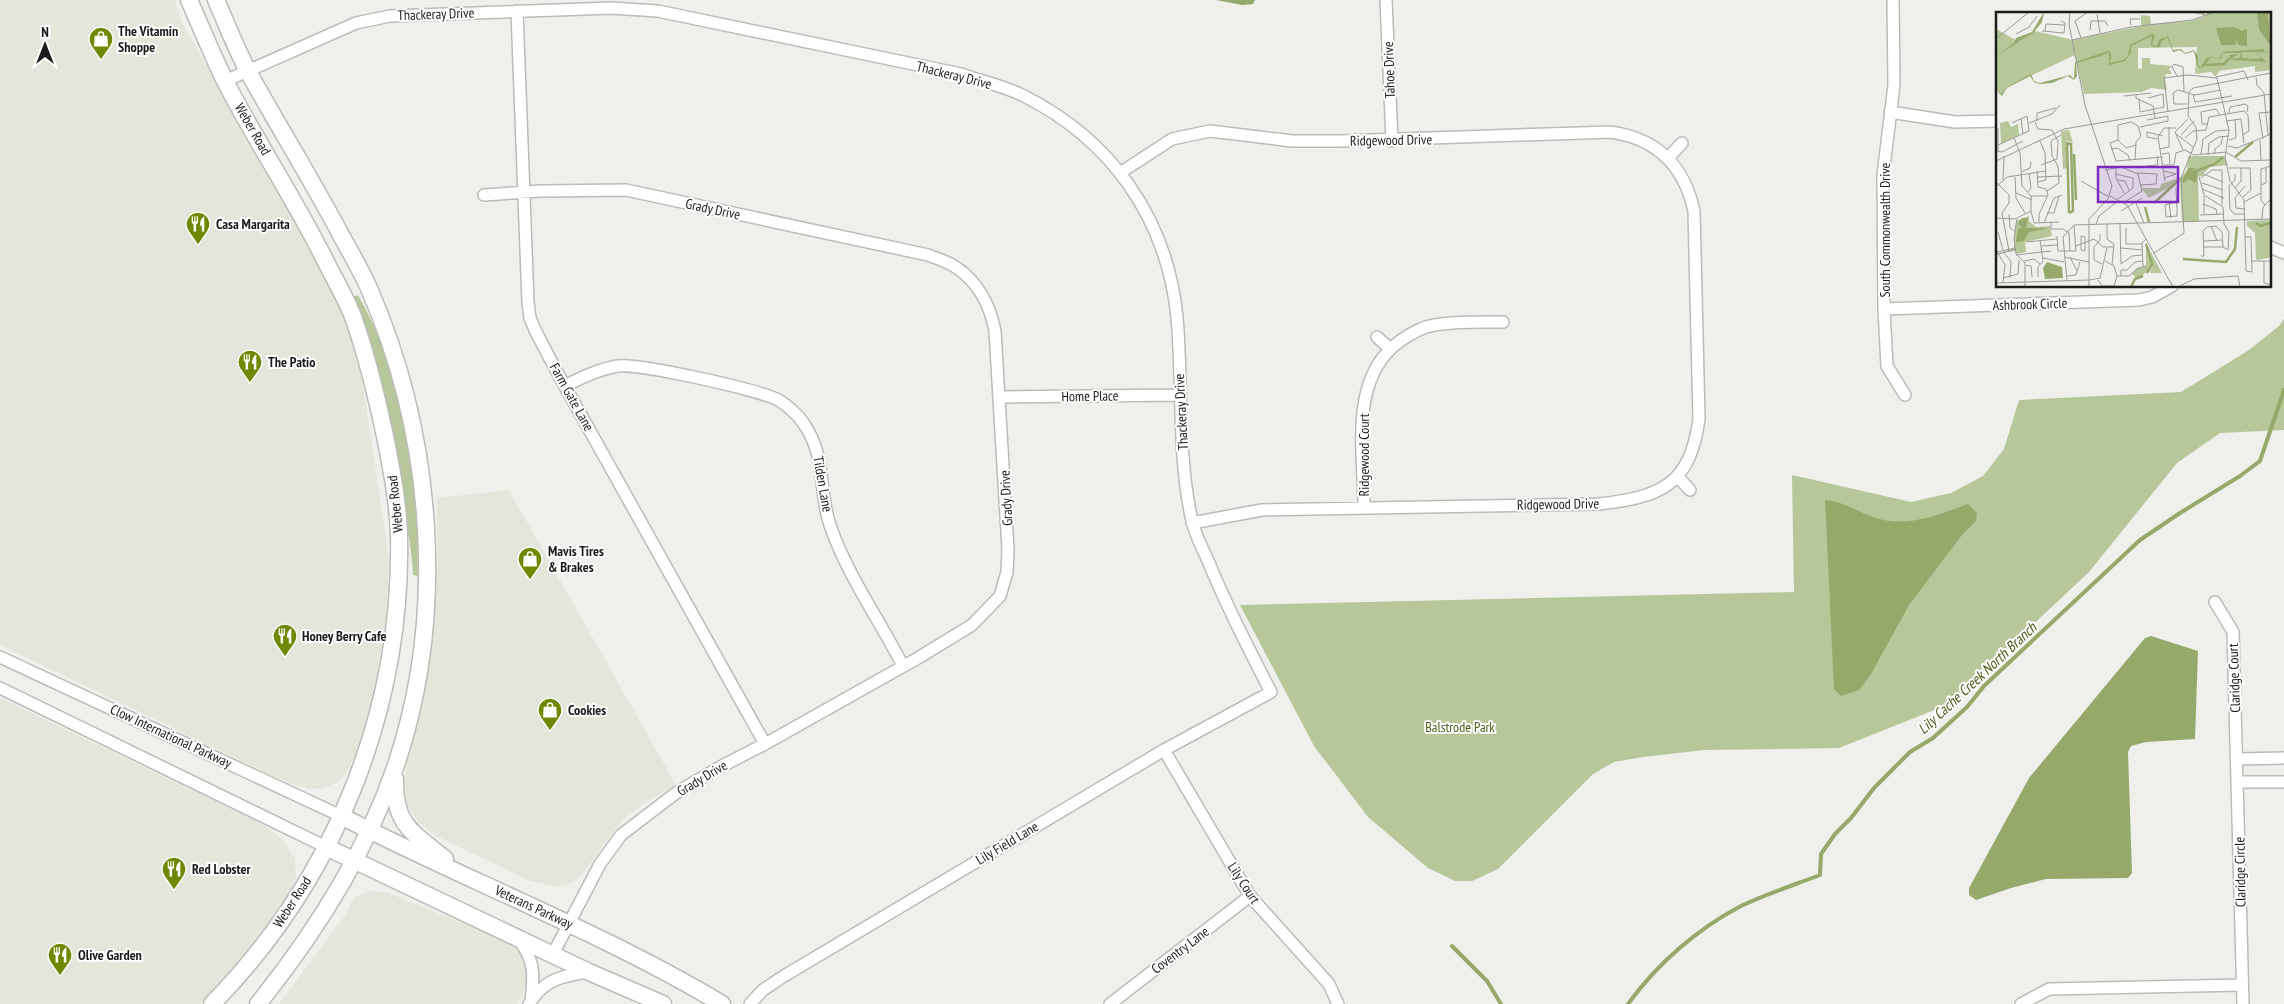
<svg xmlns="http://www.w3.org/2000/svg" width="2284" height="1004" font-family="'PT Sans Narrow',sans-serif">
	<style>
		.built { fill: #e2e6db }
		.green { fill: #b8c79a }
		.water { fill: #96a96b }
		.lines { fill: none; stroke-linecap: round; stroke-linejoin: round }
		.stream { stroke: #96a96b; stroke-width: 4 }
		.minor-casing { stroke: #babcb8; stroke-width: 14 }
		.secondary-casing { stroke: #babcb8; stroke-width: 19 }
		.minor { stroke: #fff; stroke-width: 11 }
		.secondary { stroke: #fff; stroke-width: 16 }
		.labels { text-anchor: middle; dominant-baseline: central; stroke-width: 4; stroke-linejoin: round; paint-order: stroke }
		.street-label { font-size: 14px; fill: #1b1c1a; stroke: #fff }
		.poi-label { font-size: 14px; font-weight: bold; fill: #1b1c1a; stroke: #fff; text-anchor: start }
		.park-label { font-size: 14px; fill: #4d5e1a; stroke: #fff }
		.water-label { font-size: 15px; font-style: italic; fill: #4b5c18; stroke: #fff }
		.inset-river { fill: none; stroke: #96a96b; stroke-width: 2.5 }
		.inset-road { fill: none; stroke: #9a9b98; stroke-width: 1 }
		.view { fill: #7b2cbf; fill-opacity: 0.15; stroke: #7b2cbf; stroke-width: 2.5 }
		.inset-edge { fill: none; stroke: #1b1c1a; stroke-width: 2.5 }
	</style>
	<rect width="100%" height="100%" fill="#eff0ec"/>
	<path class="built" d="M0,0H175L182,23L314,250L338,302L353,342L364,391L389,560L386,620L374,692L359,748L347,772L338,782L323,788L310,789L288,783L0,645Z
		M509,490L676,785L649,800L623,819L583,873L573,883L557,887L528,880L438,837L419,823L407,804L405,783L407,758L419,711L433,631L438,561L437,498Z
		M0,698L262,824L283,840L295,859L296,876L291,891L228,978L200,1004H0Z
		M368,891L386,892L512,943L522,954L528,970L526,988L517,1004H279L346,914L354,898Z"/>
	<path class="green" d="M358,295C406,378 418,481 418,576L413,575C412,548 406,523 402,496C393,427 379,362 353,297Z
		M2284,319V430L2220,433L2177,463L2089,572L1947,705L1839,748L1705,750L1643,757L1614,762L1593,774L1498,869L1472,881H1455L1428,868L1368,817L1314,746L1240,605L1794,592L1792,475L1911,502L1951,493L1983,476L2004,449L2019,400L2181,392L2249,350L2279,326Z"/>
	<path class="water" d="M1216,0H1255L1253,4L1242,5Z
		M1825,500C1842,501 1857,511 1873,517C1905,529 1938,515 1968,504L1977,513L1976,521L1962,535L1909,605L1870,676L1859,690L1841,696L1834,689Z
		M2151,636L2198,651L2195,739L2146,742L2131,746L2128,752L2132,873L2128,878L2046,879L2011,888L1976,900L1969,895V888L2029,778L2145,638Z"/>
	<g class="lines">
		<path class="stream" d="M1452,946L1487,981L1501,1004
			M1628,1004C1657,964 1697,929 1741,906C1766,894 1794,885 1820,875L1821,854L1835,834L1851,818L1874,788L1910,752L1933,738L1967,707L1984,686L2140,540L2180,513L2240,476L2260,461L2284,390"/>
		<defs>
			<path id="minor" d="M1386,0L1392,141
				M1893,0L1894,85L1883,175L1884,309L1887,366L1905,395
				M517,11L528,302L530,318L536,332L557,372L765,744
				M225,81L356,23L390,16L611,8L658,11L961,74C981,81 1003,86 1022,95C1111,139 1167,218 1177,317C1183,385 1177,454 1192,521C1195,535 1203,549 1209,563C1227,607 1249,650 1271,692L1164,750L784,976L763,990L750,1004
				M1890,112L1955,122L1998,121
				M1668,158L1682,143
				M1120,173L1172,139L1210,131L1292,141H1341L1610,132C1656,138 1684,165 1694,211L1699,419C1690,486 1660,497 1599,504L1262,510L1192,523
				M484,195L541,191L626,190L928,255C938,259 949,262 957,268C980,284 990,306 995,331L1008,549L1007,572L1000,596L972,625L918,658L765,744L722,766L676,793L621,835L600,864L553,954
				M2270,247L2284,253
				M1884,309L2139,300L2152,297L2172,286
				M1377,337L1389,348
				M565,386C582,377 599,369 618,366C638,363 762,390 780,401C788,406 799,416 804,424C827,458 818,490 830,525C847,575 879,619 903,666
				M1000,397L1180,395
				M1678,477L1690,490
				M1364,508C1364,453 1348,378 1400,341C1410,334 1422,327 1434,325C1457,321 1480,322 1503,322
				M2215,602L2233,632L2243,1004
				M0,657L341,816
				M0,688L326,847
				M1164,750L1250,896L1329,984L1338,1004
				M2237,759L2284,758
				M2238,782H2284
				M520,941C535,962 534,975 531,1001
				M529,1004C544,979 562,976 588,972
				M1110,1004L1250,896
				M2021,1004L2049,989L2242,985"/>
			<path id="secondary" d="M189,0C201,27 212,54 225,81C257,143 296,201 327,264C335,280 345,297 352,314C367,355 377,398 386,441C392,472 398,503 399,534C403,710 335,879 212,1004
				M216,0C227,25 237,51 250,75C280,129 313,182 342,237C351,253 360,269 368,286C433,434 448,613 395,768C365,855 315,933 258,1004
				M395,779C394,825 412,832 445,859
				M341,816C467,881 600,931 722,1004
				M326,847L589,972L663,1004"/>
		</defs>
		<use href="#minor" class="minor-casing"/>
		<use href="#secondary" class="secondary-casing"/>
		<use href="#minor" class="minor"/>
		<use href="#secondary" class="secondary"/>
	</g>
	<defs>
		<symbol id="shop-pin" viewBox="-11 -11 22 30"><path d="M0 17L-7.5 6A9.5 9.5 0 1 1 7.5 6Z" fill="#6e8900" stroke="#fff"/><path d="M-5-2.5h2.3a2.7 3.5 0 0 1 5.4 0H5L5.5 6h-11ZM-1.5-2.5h3a1.5 2.3 0 0 0-3 0Z" fill="#fff"/></symbol>
		<symbol id="restaurant-pin" viewBox="-11 -11 22 30"><path d="M0 17L-7.5 6A9.5 9.5 0 1 1 7.5 6Z" fill="#6e8900" stroke="#fff"/><path d="M-5-6h1v4h1v-4h1v4h1v-4h1v5L-1.5 .5V6h-2V.5L-5-1ZM5-6V6H3V1.5H1.5Q1.5-4 5-6Z" fill="#fff"/></symbol>
	</defs>
	<g fill-rule="evenodd">
		<use href="#shop-pin" x="87" y="25" width="28" height="38"/>
		<use href="#restaurant-pin" x="184" y="210" width="28" height="38"/>
		<use href="#restaurant-pin" x="236" y="348" width="28" height="38"/>
		<use href="#shop-pin" x="516" y="545" width="28" height="38"/>
		<use href="#restaurant-pin" x="271" y="622" width="28" height="38"/>
		<use href="#shop-pin" x="536" y="696" width="28" height="38"/>
		<use href="#restaurant-pin" x="160" y="855" width="28" height="38"/>
		<use href="#restaurant-pin" x="46" y="941" width="28" height="38"/>
	</g>
	<g class="labels">
		<g class="street-label">
			<text transform="translate(436 14) rotate(-2)">Thackeray Drive</text>
			<text transform="translate(1389 70) rotate(-92)">Tahoe Drive</text>
			<text transform="translate(954 75) rotate(14)">Thackeray Drive</text>
			<text transform="translate(253 129) rotate(60)">Weber Road</text>
			<text transform="translate(1391 140) rotate(-1)">Ridgewood Drive</text>
			<text transform="translate(713 209) rotate(12)">Grady Drive</text>
			<text transform="translate(1885 230) rotate(-90)">South Commonwealth Drive</text>
			<text transform="translate(2030 304) rotate(-2)">Ashbrook Circle</text>
			<text transform="translate(1090 396) rotate(-1)">Home Place</text>
			<text transform="translate(572 397) rotate(61)">Farm Gate Lane</text>
			<text transform="translate(1181 412) rotate(-93)">Thackeray Drive</text>
			<text transform="translate(1364 455) rotate(-90)">Ridgewood Court</text>
			<text transform="translate(823 484) rotate(80)">Tilden Lane</text>
			<text transform="translate(1006 498) rotate(-93)">Grady Drive</text>
			<text transform="translate(395 504) rotate(-96)">Weber Road</text>
			<text transform="translate(1558 504) rotate(-1)">Ridgewood Drive</text>
			<text transform="translate(2234 678) rotate(-92)">Claridge Court</text>
			<text transform="translate(171 736) rotate(25)">Clow International Parkway</text>
			<text transform="translate(702 778) rotate(-31)">Grady Drive</text>
			<text transform="translate(1007 843) rotate(-31)">Lily Field Lane</text>
			<text transform="translate(2240 872) rotate(-91)">Claridge Circle</text>
			<text transform="translate(1244 883) rotate(57)">Lily Court</text>
			<text transform="translate(292 902) rotate(-57)">Weber Road</text>
			<text transform="translate(534 907) rotate(25)">Veterans Parkway</text>
			<text transform="translate(1180 950) rotate(-37)">Coventry Lane</text>
		</g>
		<g class="poi-label">
			<text x="118" y="31">The Vitamin<tspan x="118" dy="16">Shoppe</tspan></text>
			<text x="216" y="224">Casa Margarita</text>
			<text x="268" y="362">The Patio</text>
			<text x="548" y="551">Mavis Tires<tspan x="548" dy="16">&amp; Brakes</tspan></text>
			<text x="302" y="636">Honey Berry Cafe</text>
			<text x="568" y="710">Cookies</text>
			<text x="192" y="869">Red Lobster</text>
			<text x="78" y="955">Olive Garden</text>
		</g>
		<g class="park-label">
			<text x="1460" y="727">Balstrode Park</text>
		</g>
		<g class="water-label">
			<text transform="translate(1977 678) rotate(-43)">Lily Cache Creek North Branch</text>
		</g>
	</g>
	<g transform="translate(1996 12)">
		<rect width="275" height="275" fill="#eff0ec"/>
		<path d="M195,0H209V4L212,0H275V58L259,60V54L223,59L220,65L215,60L199,62L201,35L142,36V57L146,56V46H154V52L176,54L173,57L176,62H170L169,66L171,78L155,76L146,80L88,82L79,43L11,75L6,83L0,77V17L23,30L39,19L77,28L145,14V3L154,4L155,12L196,9L209,4ZM12,109L15,115L22,112L23,123L5,132L4,111ZM73,118L77,130L70,129L71,156L67,157L65,119ZM192,144H228L232,153L214,155L208,161L210,163L202,165L203,210H186L184,170L153,186L145,176H164L165,172L185,165L191,158ZM33,204V209L40,215L54,214L56,224L29,230L30,240L20,242L19,238L0,242L18,236L20,209ZM275,208V242L273,246L260,248L259,221L251,214V209ZM150,231L166,261H154L156,254L145,265H139L136,262L141,256L150,254Z" fill="#b8c79a"/>
		<path d="M48,0L46,10L37,21L0,44L18,31L20,26L36,20ZM261,0H275L272,3L275,35L263,17ZM238,15L246,19L251,17V34L242,33L241,28L239,33H225L220,16ZM156,22L159,24L156,32L160,35L164,27L172,24L177,38L185,37L189,41L198,38L202,44V53L205,55L211,45L223,47L226,40L269,37L267,39L275,41L261,40L270,50L237,48L233,47L234,43L243,42L234,47L244,46L245,41H226L225,47L214,45L209,54L204,56L201,53L198,39L189,42L184,38L177,40L171,25L165,30L164,35H158L155,33L156,24L135,34V41L129,49L113,53V40L105,44L80,51L81,64L78,68L72,64L56,71L44,72L38,70L34,64L11,76L6,84L0,78L6,82L11,75L35,62L38,69L44,71L74,63L78,67L79,50L112,39L114,40L115,43L114,51L127,48L132,44L134,33ZM246,40H260L266,46L249,48L255,46H246ZM193,156H201L192,161L202,160L200,171L193,167L187,171L186,168ZM26,206H32L30,216H53L33,220L28,229L20,230L22,217L26,216L22,211ZM51,250L66,255L67,266L49,267L47,256Z" fill="#96a96b" fill-rule="evenodd"/>
		<path class="inset-river" d="M210,53L228,52L233,47M71,130L73,201M71,131L75,132L77,199L73,201M78,142L80,188M239,145L257,130M192,162L219,152L227,145M158,191L182,169M149,195L153,210M260,211L264,214L275,211M150,232L156,252L151,261M187,247L230,250L239,237L241,215M135,275L139,267L147,264"/>
		<path class="inset-road" d="M74,0L73,12L89,93L116,174L112,187L93,207V275M97,0H120M101,2L104,21M135,13L134,7H144M94,18L95,9H109L112,14M46,19L68,21L69,11L65,9M49,19L50,12L68,13M20,22L33,15L41,4M85,26L79,9L92,0M0,27L33,0M76,28L135,15L196,8L219,0M181,64L176,55L178,52L187,55L188,79M220,65L248,59L252,68M260,65L261,73L268,81L272,123M197,82L199,90L236,84M140,83V86L157,94L159,106M128,84L155,81M143,87L144,100L168,95L167,82L152,86M191,92H178L177,81L182,78L199,83L225,78M172,100L168,66L192,63L221,66L233,118L229,145L234,169L248,188L250,259L256,260L255,225H249M233,101L234,95L249,92L252,94L251,100M25,107L27,122M245,107L248,131M41,109V101L60,96M230,109L245,107M39,110L42,117L56,118L62,129L61,147L45,153M33,111L56,102L64,93M212,112H206L205,100L220,97L224,103M144,115L172,109V104L151,108M179,121L197,135M185,123L198,109M18,126L24,141L26,174L35,184V199L21,206L18,227L20,242L29,251V275M189,126L197,119L210,118L213,105L248,99L252,103L253,119L246,123M161,127L151,125V120L167,124M207,127L220,119L233,118M267,127L263,101L275,100M122,128L130,136L140,133M233,128L240,126L239,107M264,128L265,149M114,131L122,128V113L135,110L142,114L145,124L140,130L139,148M114,131L120,149L167,145M2,133L33,119L31,104L16,111M232,134L241,136L275,122M115,137L121,136L132,143L134,149M164,137L173,135V115M187,138L179,120L192,107M0,139L6,140L27,129M2,139V116M166,142L173,141L174,152M219,142V137L225,132L227,124M205,143L207,127M212,143L213,131L223,125L233,124M0,149L68,117L275,82M168,153H178L180,141L189,138L198,143L230,140L245,149L275,148M150,154L162,153L161,144M120,155V166L128,181M233,156H254M109,158L125,155L142,162L146,179L127,191M41,159L42,175L50,177L52,183L43,202V211M25,160L34,156L35,150M141,161L161,162L160,172L144,173M119,162L137,166V176L122,187M239,162V168L233,174L234,197L238,202H249M210,163L227,170M19,165L20,186L29,201M41,165L66,164M203,165L208,183L227,195L228,212L233,220L232,238M168,166L180,162L168,159M205,166L216,158H226V193M7,168L8,144M121,168L129,169L133,178M85,169L113,185M169,169L162,125L168,116H180M0,170L13,183V191L6,201L13,239M42,170L50,168L49,141L44,129M206,171L227,178M265,173L270,171V155M0,175L11,165L50,159M180,176V177L181,197V204L170,205L169,193L181,190M239,176L245,169V156M206,177L228,186M51,179L63,171L62,154L56,144L55,129L65,123M32,180L35,176L33,161M20,181L36,188M35,184H51M114,184L131,193L177,275M208,184V202M247,185L255,178L254,156M173,190L175,206M248,190L265,181M140,191L148,211M207,192L220,197L221,203M269,193L265,188V157L275,154M249,197L240,196L239,186L249,174M35,199L38,211L63,210M125,199L146,186M51,201H58L63,184M13,202L14,216L20,220M204,203L228,202M0,206L20,207M266,207L267,195L275,187M48,211L58,186L66,183M55,211V217H67L73,221L74,239M100,212L103,204L122,189M111,212V227L118,232L116,253M124,212L125,252L136,244L146,243M215,214L221,229M130,216V232H146M2,220L7,238M104,222V228L98,235V248L106,252M61,224L62,239H80L78,214M85,224L89,225V239L85,238ZM208,229L227,228M30,230L61,227M45,234L61,233M80,234L98,227L107,235H118M208,235H227L232,238M125,236L146,238M0,238L9,253L7,270M1,240L19,236M7,240L15,249L14,266M158,241L188,221L185,166L201,127L200,115L192,104L193,80L197,76L275,61M1,242L19,238M20,243L55,239M205,244H208L207,219L211,215L220,214L226,220L227,235M68,245L93,250M74,245L81,259M47,246L68,250M28,249L38,247L44,252M109,249L118,254L121,264H133L142,256L150,254M256,249H275M268,249V271L275,273M30,253L35,254L36,265M147,254L146,231L150,227M71,264L80,263L84,250M125,264V258H131L139,250L147,249M42,265V255L47,249L44,228M7,266L22,262L23,248M94,268L104,266L111,236M102,268L106,274H118L121,264M71,269L67,225L78,213L275,207M0,271L94,268M182,275L198,267L242,264L244,275"/>
		<path class="view" d="M102,155H182V190H102Z"/>
		<rect width="275" height="275" class="inset-edge"/>
	</g>
	<g transform="translate(45 45)" stroke="#ffffff" stroke-width="4" paint-order="stroke">
	<path d="M0-4L9 19L0 12L-9 19Z" fill="#1b1c1a"/>
	<text y="-8" font-size="14" font-weight="bold" text-anchor="middle" fill="#1b1c1a">N</text>
	</g>
</svg>
